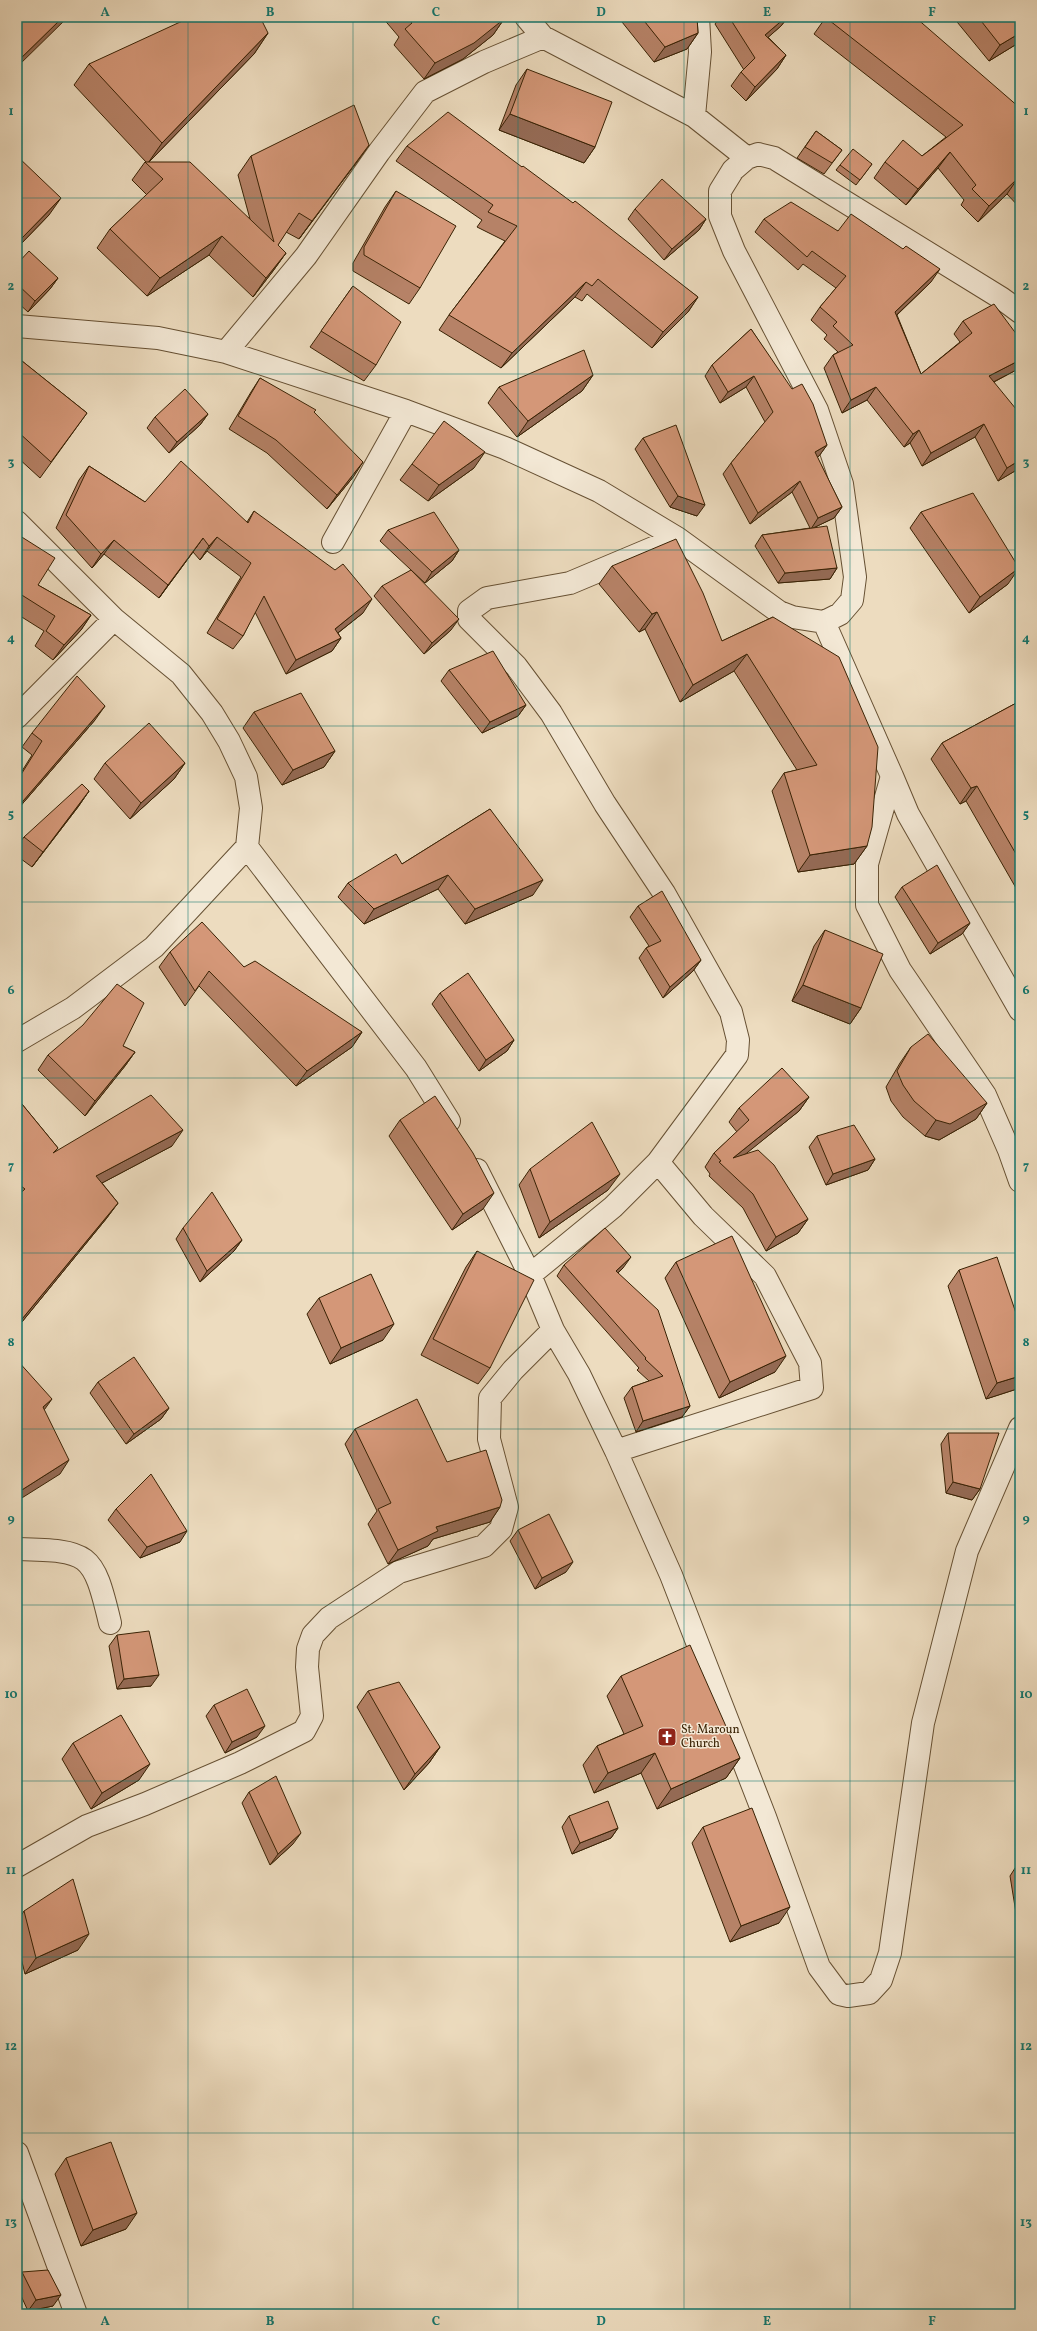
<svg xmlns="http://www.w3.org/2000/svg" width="1037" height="2331" font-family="Vollkorn,serif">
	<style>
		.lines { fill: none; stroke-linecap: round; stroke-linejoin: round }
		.minor-casing { stroke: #665033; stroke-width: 24 }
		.minor { stroke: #f3e8d5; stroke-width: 22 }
		.wall { fill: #b68267; stroke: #392204 }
		.shaded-wall { fill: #946a54; stroke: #392204 }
		.building { fill: #d49778; stroke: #392204 }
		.grid { fill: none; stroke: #0f766e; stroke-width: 1; stroke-opacity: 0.55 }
		.labels { text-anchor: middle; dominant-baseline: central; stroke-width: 3; stroke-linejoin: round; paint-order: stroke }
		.poi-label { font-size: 12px; fill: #392204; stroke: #f3e8d5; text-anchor: start }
		.neatline { fill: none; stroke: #0f766e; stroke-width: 1.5 }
		.grid-label { font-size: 13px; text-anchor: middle; font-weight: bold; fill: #0f766e }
	</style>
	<rect width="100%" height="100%" fill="#eddcbf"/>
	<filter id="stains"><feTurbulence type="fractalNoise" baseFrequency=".005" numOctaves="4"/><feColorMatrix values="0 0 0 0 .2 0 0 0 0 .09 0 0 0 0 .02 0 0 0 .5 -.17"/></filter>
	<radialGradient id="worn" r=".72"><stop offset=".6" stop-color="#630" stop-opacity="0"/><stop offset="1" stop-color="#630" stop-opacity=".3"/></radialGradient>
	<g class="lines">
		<defs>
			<path id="minor" d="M526,17L543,37L694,116L747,158
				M694,116L700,52L698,17
				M17,326L158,338L226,352L406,411L505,448L599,491L677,538L779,612L792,617L824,622L840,614L852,600L855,577L842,484L817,410L734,251L720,216V191L733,170L747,158L758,154L774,158L1001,298L1020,312
				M226,352L306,256L379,152L425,92L484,62L543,37
				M17,522L114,619L181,674L212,713L229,741L246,777L251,808L247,847L154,947L73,1008L17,1041
				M333,542L406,411
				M824,622L892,776L867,864V905L900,970L985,1095L1009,1150L1020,1181
				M17,717L114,619
				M892,776L908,814L1020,1010
				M247,847L416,1068L449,1121
				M658,1162L737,1055L738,1040L731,1012L664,893L605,804L551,713L516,666L469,619V611L487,598L570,583L677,538
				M477,1170L530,1275L553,1330L579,1374L616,1451L671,1575L765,1817L819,1967L839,1994L848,1996L869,1993L881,1980L890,1953L923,1723L967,1551L1020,1428
				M530,1275L613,1207L658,1162L703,1216L765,1276L810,1363L812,1388L616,1451
				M17,1549C89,1551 93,1551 110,1623
				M17,1866L87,1826L145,1804L240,1763L304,1731L312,1716L307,1667L308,1649L313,1635L329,1618L399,1572L484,1546L501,1529L507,1507L489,1439L490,1398L513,1370L553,1330
				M17,2153L76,2314"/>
		</defs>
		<use href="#minor" class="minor-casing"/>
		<use href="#minor" class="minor"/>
	</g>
	<path class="wall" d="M382,17H502L504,19L493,35L463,59L424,79L394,45L399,37Z
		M618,17H697L698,33L687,49L654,62Z
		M720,17H788L781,26L768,37L786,55L777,69L746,101L731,86L741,72L744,70L715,24Z
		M826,17L1020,108V208L1007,194L978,222L961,205L964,200L938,168L906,205L874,178L885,162L922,156L946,137L814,34Z
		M953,17H1020V42L989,61Z
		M268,33L254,54L149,162L250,219L238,175L251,156L369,145L356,163L299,239L286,232L278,245L286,253L273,271L253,297L209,255L147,296L97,248L110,229L147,195L132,180L145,162H146L74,85L89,64Z
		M527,69L595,147L584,163L499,130L516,85Z
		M816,131L842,150L824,174L797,158Z
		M407,146L522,167L698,297L688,312L652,348L587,294L582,301L575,297L501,368L439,330L449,315L505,241L477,227L482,220L396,161Z
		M17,156L49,215L17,248Z
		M872,164L856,185L836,170L840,165Z
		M396,191L420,288L409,304L353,271V263L385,207Z
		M635,209L706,219L699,230L664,260L628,219Z
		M764,219L838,231L931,282L897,315L921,374L960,342L954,334L963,321L1020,368L994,382L1020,468L998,481L975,437L922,466L910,443L904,447L867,400L842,413L824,368L833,355L838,352L824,339L827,335L811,320L820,307L836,288L803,264L798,270L755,232Z
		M17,264L58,278L50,289L28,312L17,302Z
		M353,286L376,365L364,381L310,347Z
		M751,329L827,445L819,456L817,457L842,507L834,518L813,528L837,568L830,579L778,583L755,546L762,535L810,528L792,492L750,524L723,474L731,463L765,422L746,387L720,403L705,376L712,365Z
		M17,357L87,413L40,478L17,457Z
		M593,375L582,391L517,437L488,403L499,387Z
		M260,378L314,412L354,476L327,509L267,453L229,429L251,392Z
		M208,414L200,425L169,453L147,428L155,417Z
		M643,438L697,516L670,507L635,449Z
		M412,464L474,468L428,501L400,480Z
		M89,466L145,502L247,522L254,511L363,613L338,633L341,638L332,651L286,674L255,612L243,636L233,649L207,633L241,577L207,551L200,560L193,552L159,598L104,554L92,568L56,528L79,480Z
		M921,512L1008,584L969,613L910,528Z
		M388,530L459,550L452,561L425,583L380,541Z
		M17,534L38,585L91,615L81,630L53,660L35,646L44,631L17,614Z
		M612,566L722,641L773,617L867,846L854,864L798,872L772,791L784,773L797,770L734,671L680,702L645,629L639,632L599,584Z
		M382,586L451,630L424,654L374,596Z
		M449,670L526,705L518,716L482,733L441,681Z
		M1020,701V895L966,801L960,804L931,759L942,743Z
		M254,712L335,751L324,767L282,785L243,728Z
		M95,720L17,810V779L32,755L22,747L32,733Z
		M105,763H185L174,779L130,819L94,779Z
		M89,791L78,807L32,867L17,856V846L24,837Z
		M490,809L533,895L465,924L438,889L364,924L338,897L348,883L402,864Z
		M902,887L970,923L962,934L930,954L895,897Z
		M638,906L701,960L693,971L663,998L639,958L646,948L649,946L630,917Z
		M825,930L861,1008L850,1024L792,1001L814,946Z
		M170,952L244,967L362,1032L352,1047L296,1086L199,986L185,1006L159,967Z
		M440,993L514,1040L507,1051L479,1071L432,1004Z
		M123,1046L135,1052L125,1066L85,1116L38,1070L48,1055Z
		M911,1047L987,1103L976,1119L939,1140L925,1136L903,1117L891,1101L886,1087L900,1063Z
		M809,1097L799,1111L745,1154L808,1219L798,1233L766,1251L743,1208L709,1176L710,1174L705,1167L714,1153L737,1132L729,1122L739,1108Z
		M17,1098L58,1148L54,1153L172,1146L102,1183L118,1203L106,1219L17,1328Z
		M400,1120L483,1209L452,1230L389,1136Z
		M817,1136L875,1159L868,1170L826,1185L809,1147Z
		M530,1169L608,1190L539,1238L519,1185Z
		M183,1228L242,1240L234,1251L200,1282L176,1239Z
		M477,1251L490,1368L478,1384L421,1355L466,1267Z
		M676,1262L775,1372L719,1398L665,1278Z
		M564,1265L623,1268L618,1273L690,1406L682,1417L636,1432L624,1398L632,1387L649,1381L637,1370L639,1368L557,1276Z
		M959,1270L1020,1388L986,1399L948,1286Z
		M319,1298L383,1340L330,1364L307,1314Z
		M98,1382L169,1408L161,1419L126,1444L90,1393Z
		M355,1429L447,1462L500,1507L490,1522L433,1539L428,1546L388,1564L368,1524L377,1511L345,1444Z
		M948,1433L980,1489L972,1500L946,1493L941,1444Z
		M116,1509L180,1542L140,1558L108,1520Z
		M518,1530L566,1572L535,1589L510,1541Z
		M117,1635L151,1686L117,1689L109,1646Z
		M621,1676L740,1758L726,1778L657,1809L641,1773L594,1793L583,1765L597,1746L624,1734L607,1696Z
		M368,1691L440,1747L429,1763L404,1790L357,1707Z
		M214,1705L257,1737L225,1753L206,1716Z
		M73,1743L139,1780L91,1809L62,1759Z
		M249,1792L293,1844L270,1865L242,1803Z
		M569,1816L618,1828L611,1838L572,1854L562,1827Z
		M703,1827L779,1923L730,1942L692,1843Z
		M1020,1864V1912L1016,1913L1010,1876L1017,1865Z
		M24,1911L78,1950L25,1974L17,1942V1922Z
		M66,2158L126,2229L81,2246L55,2174Z
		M22,2272L53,2306L28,2311L17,2287V2280Z"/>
	<path class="shaded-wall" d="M63,17H68L17,67V62Z
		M786,17H788L781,26L756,48L765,35Z
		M504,19L493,35L463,59L424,79L435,63Z
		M268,33L254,54L148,163L162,143Z
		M698,33L687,49L654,62L665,47Z
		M1020,33V42L989,61L1000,45Z
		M786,55L777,69L746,101L755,87Z
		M510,114L595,147L584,163L499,130Z
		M369,145L356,163L299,239L312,221Z
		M950,152L938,168L906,205L918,189Z
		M1018,178L1007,194L978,222L989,206Z
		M61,198L49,215L17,248V245L22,238Z
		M706,219L699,230L664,260L672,249Z
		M222,236L209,255L147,296L160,278Z
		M286,253L273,271L253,297L266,278Z
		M940,269L931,282L886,325L895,312Z
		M58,278L50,289L28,312L35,301Z
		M586,282L575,297L501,368L512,353Z
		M698,297L688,312L652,348L663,332Z
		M1020,360V368L980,389L989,376Z
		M593,375L582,391L517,437L528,421Z
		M754,376L746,387L720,403L728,392Z
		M876,387L867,400L842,413L851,400Z
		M208,414L200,425L169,453L177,442Z
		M984,424L975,437L922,466L931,453Z
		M919,430L910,443L904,447L913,434Z
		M827,445L819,456L807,462L815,452Z
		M485,452L474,468L428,501L439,485Z
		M1020,460V468L998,481L1007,468Z
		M363,462L354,476L327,509L337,495Z
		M800,481L792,492L750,524L758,513Z
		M678,496L705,505L697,516L670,507Z
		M842,507L834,518L811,529L818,518Z
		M217,537L207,551L200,560L209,546Z
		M203,538L193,552L159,598L168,585Z
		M114,540L104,554L92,568L101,554Z
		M459,550L452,561L425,583L432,572Z
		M837,568L830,579L778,583L785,573Z
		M1019,568L1008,584L969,613L980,597Z
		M372,599L363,613L325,643L335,629Z
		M657,612L645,629L639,632L652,614Z
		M91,615L81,630L53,660L64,645Z
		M459,619L451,630L424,654L432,643Z
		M341,638L332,651L286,674L296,660Z
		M747,654L734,671L680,702L693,685Z
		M526,705L518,716L482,733L490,722Z
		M105,706L95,720L17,810V808Z
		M335,751L324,767L282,785L293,770Z
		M185,763L174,779L130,819L141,803Z
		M977,786L966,801L960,804L971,788Z
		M89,791L78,807L32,867L43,852Z
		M867,846L854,864L798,872L810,855Z
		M448,875L438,889L364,924L374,909Z
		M543,880L533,895L465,924L475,909Z
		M970,923L962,934L930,954L938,943Z
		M701,960L693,971L663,998L670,987Z
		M803,985L861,1008L850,1024L792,1001Z
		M362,1032L352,1047L296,1086L307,1071Z
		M514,1040L507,1051L479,1071L486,1060Z
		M135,1052L125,1066L85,1116L95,1101Z
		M809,1097L799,1111L727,1169L733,1158Z
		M987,1103L976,1119L939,1140L925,1136L936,1120Z
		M183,1130L172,1146L85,1192L96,1176Z
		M875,1159L868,1170L826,1185L833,1174Z
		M620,1174L608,1190L539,1238L550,1222Z
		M494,1193L483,1209L452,1230L463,1214Z
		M118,1203L106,1219L17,1328V1325Z
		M808,1219L798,1233L766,1251L776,1237Z
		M242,1240L234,1251L200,1282L207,1271Z
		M631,1257L623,1268L608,1282L616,1271Z
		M394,1324L383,1340L330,1364L341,1348Z
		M786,1356L775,1372L719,1398L730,1382Z
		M1020,1376V1388L986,1399L997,1383Z
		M52,1399L42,1413L43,1407Z
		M690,1406L682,1417L636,1432L643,1421Z
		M169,1408L161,1419L126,1444L134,1434Z
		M69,1460L60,1474L17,1501V1493Z
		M953,1482L980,1489L972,1500L946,1493Z
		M500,1507L490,1522L433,1539L428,1546L388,1564L398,1550L436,1527Z
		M187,1531L180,1542L140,1558L147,1547Z
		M573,1562L566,1572L535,1589L542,1578Z
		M159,1675L151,1686L117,1689L124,1679Z
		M265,1726L257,1737L225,1753L232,1742Z
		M440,1747L429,1763L404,1790L415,1774Z
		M655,1753L641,1773L594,1793L608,1773Z
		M740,1758L726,1778L657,1809L671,1789Z
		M150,1764L139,1780L91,1809L102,1793Z
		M618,1828L611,1838L572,1854L580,1843Z
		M301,1833L293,1844L270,1865L278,1854Z
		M1020,1906V1912L1016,1913Z
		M790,1907L779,1923L730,1942L741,1926Z
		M89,1934L78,1950L25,1974L36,1958Z
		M137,2213L126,2229L81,2246L93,2230Z
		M61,2295L53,2306L28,2311L36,2300Z"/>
	<path class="building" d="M17,17H63L17,62Z
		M191,17H260L268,33L162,143L89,64Z
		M407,17H502L504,19L474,43L435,63L405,29L412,23Z
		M641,17H697L698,33L665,47Z
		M729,17H786L765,35L786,55L755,87L741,72L755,58Z
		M825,17H915L1020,108V180L1018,178L989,206L972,189L976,185L950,152L918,189L885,162L903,140L922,156L963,125Z
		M978,17H1020V33L1000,45Z
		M527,69L612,102L595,147L510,114Z
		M354,105L369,145L312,221L299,213L278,245L286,253L266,278L222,236L160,278L110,229L163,179L145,162H190L274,242L251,156Z
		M448,112L522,167L523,166L573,203L575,201L698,297L663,332L598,279L592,286L586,282L512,353L449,315L517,226L488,212L493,205L407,146Z
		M816,131L842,150L832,163L805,147Z
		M853,149L872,164L860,180L840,165Z
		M17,156L61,198L22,238L17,233Z
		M662,179L706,219L672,249L635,209Z
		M396,191L456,226L420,288L364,255V247Z
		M791,202L838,231L851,214L903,249L906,246L940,269L895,312L921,374L972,333L963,321L994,304L1020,339V360L989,376L1016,409L1020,406V460L1007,468L984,424L931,453L919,430L913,434L876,387L851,400L833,355L853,345L833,326L837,322L820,307L846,276L812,251L807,257L764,219Z
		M29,251L58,278L35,301L17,284V264Z
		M353,286L401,322L376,365L321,331Z
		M751,329L792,389L802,384L813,404L827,445L815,452L842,507L818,518L800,481L758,513L731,463L773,412L754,376L728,392L712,365Z
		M584,350L593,375L528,421L499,387Z
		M17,357L87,413L51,462L17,431Z
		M260,378L316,410L314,412L363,462L337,495L276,440L238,416Z
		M185,389L208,414L177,442L155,417Z
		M444,421L485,452L439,485L412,464Z
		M676,425L705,505L678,496L643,438Z
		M181,461L248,523L254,511L335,570L343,564L372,599L335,629L341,638L296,660L264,596L243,636L217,619L251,563L217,537L209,546L203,538L168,585L114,540L101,554L66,515L89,466L145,502Z
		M973,493L1019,568L980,597L921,512Z
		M434,512L459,550L432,572L388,530Z
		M827,526L837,568L785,573L762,535Z
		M17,534L55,558L38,585L91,615L64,645L46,631L55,616L17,592Z
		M676,539L703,593L722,641L773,617L839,657L878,747L872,827L867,846L810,855L784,773L817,765L747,654L693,685L657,612L652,614L612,566Z
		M411,570L459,619L432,643L382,586Z
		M493,651L526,705L490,722L449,670Z
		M77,676L105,706L17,808V781L42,741L32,733Z
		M301,693L335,751L293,770L254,712Z
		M1020,701V861L977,786L971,788L942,743Z
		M149,723L185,763L141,803L105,763Z
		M82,784L89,791L43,852L24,837Z
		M490,809L543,880L475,909L448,875L374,909L348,883L396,854L402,864Z
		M937,865L970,923L938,943L902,887Z
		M662,891L701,960L670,987L646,948L661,941L638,906Z
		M202,922L244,967L255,961L362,1032L307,1071L209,971L195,991L170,952Z
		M825,930L883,954L861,1008L803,985Z
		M468,973L514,1040L486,1060L440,993Z
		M117,984L144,1003L123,1046L135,1052L95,1101L48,1055L83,1025Z
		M928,1034L987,1103L950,1124L936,1120L914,1101L903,1085L897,1071L911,1047Z
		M782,1068L809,1097L733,1158L758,1150L774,1165L808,1219L776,1237L753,1194L719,1162L721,1161L714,1153L749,1120L739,1108Z
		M151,1095L183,1130L96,1176L118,1203L17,1325V1196L25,1189L17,1183V1098L58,1148L53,1153Z
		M435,1096L473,1153L494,1193L463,1214L400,1120Z
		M592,1122L620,1174L550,1222L530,1169Z
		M854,1125L875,1159L833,1174L817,1136Z
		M212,1192L242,1240L207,1271L183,1228Z
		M605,1228L631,1257L616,1271L658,1310L690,1406L643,1421L632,1387L663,1376L645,1359L646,1358L564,1265Z
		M732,1236L786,1356L730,1382L676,1262Z
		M477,1251L534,1280L490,1368L433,1339Z
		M997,1257L1020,1325V1376L997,1383L959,1270Z
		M371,1274L394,1324L341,1348L319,1298Z
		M134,1357L169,1408L134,1434L98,1382Z
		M17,1360L52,1399L43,1407L69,1460L17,1493V1447L18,1445L17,1444Z
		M417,1399L447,1462L486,1450L502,1500L500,1507L436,1527L438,1531L398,1550L378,1509L391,1503L355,1429Z
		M948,1433H999L980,1489L953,1482Z
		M151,1474L187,1531L147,1547L116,1509Z
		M549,1514L573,1562L542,1578L518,1530Z
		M149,1631L159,1675L124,1679L117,1635Z
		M690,1645L740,1758L671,1789L655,1753L608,1773L597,1746L643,1726L621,1676Z
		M399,1682L440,1747L415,1774L368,1691Z
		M247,1689L265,1726L232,1742L214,1705Z
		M121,1715L150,1764L102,1793L73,1743Z
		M276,1776L301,1833L278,1854L249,1792Z
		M608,1801L618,1828L580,1843L569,1816Z
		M752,1808L790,1907L741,1926L703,1827Z
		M1020,1864V1882L1017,1865Z
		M73,1879L89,1934L36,1958L24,1911Z
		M111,2142L137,2213L93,2230L66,2158Z
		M48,2270L61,2295L36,2300L22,2272Z"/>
	<path class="grid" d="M188,17V2314M353,17V2314M518,17V2314M684,17V2314M850,17V2314M17,198H1020M17,374H1020M17,550H1020M17,726H1020M17,902H1020M17,1078H1020M17,1253H1020M17,1429H1020M17,1605H1020M17,1781H1020M17,1957H1020M17,2133H1020"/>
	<defs>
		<symbol id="church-square" viewBox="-11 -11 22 22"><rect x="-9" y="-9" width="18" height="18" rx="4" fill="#8f2418" stroke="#f3e8d5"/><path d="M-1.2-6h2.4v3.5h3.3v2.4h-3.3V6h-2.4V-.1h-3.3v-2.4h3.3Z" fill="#fff"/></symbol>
	</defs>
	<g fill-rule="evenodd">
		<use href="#church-square" x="656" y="1726" width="22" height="22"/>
	</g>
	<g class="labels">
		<g class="poi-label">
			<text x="681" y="1730">St. Maroun<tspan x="681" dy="14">Church</tspan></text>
		</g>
	</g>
	<rect width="1037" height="2331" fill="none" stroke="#eddcbf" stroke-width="44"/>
	<rect x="22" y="22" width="993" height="2287" class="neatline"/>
	<g class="grid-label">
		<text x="105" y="16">A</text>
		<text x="270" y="16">B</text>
		<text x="436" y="16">C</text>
		<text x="601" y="16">D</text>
		<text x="767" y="16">E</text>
		<text x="932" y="16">F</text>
		<text x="11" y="115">1</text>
		<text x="1026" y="115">1</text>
		<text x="11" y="290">2</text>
		<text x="1026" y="290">2</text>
		<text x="11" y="466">3</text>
		<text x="1026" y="466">3</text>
		<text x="11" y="642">4</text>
		<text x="1026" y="642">4</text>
		<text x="11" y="818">5</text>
		<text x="1026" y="818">5</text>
		<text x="11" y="994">6</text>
		<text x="1026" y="994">6</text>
		<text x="11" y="1170">7</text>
		<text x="1026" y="1170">7</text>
		<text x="11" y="1346">8</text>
		<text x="1026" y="1346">8</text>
		<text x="11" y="1522">9</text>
		<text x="1026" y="1522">9</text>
		<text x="11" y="1698">10</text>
		<text x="1026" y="1698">10</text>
		<text x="11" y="1874">11</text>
		<text x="1026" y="1874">11</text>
		<text x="11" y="2050">12</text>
		<text x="1026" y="2050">12</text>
		<text x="11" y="2226">13</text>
		<text x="1026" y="2226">13</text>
		<text x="105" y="2325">A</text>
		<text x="270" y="2325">B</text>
		<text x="436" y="2325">C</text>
		<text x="601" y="2325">D</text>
		<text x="767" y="2325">E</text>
		<text x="932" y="2325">F</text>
	</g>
	<rect width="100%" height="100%" filter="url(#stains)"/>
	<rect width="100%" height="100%" fill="url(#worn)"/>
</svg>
